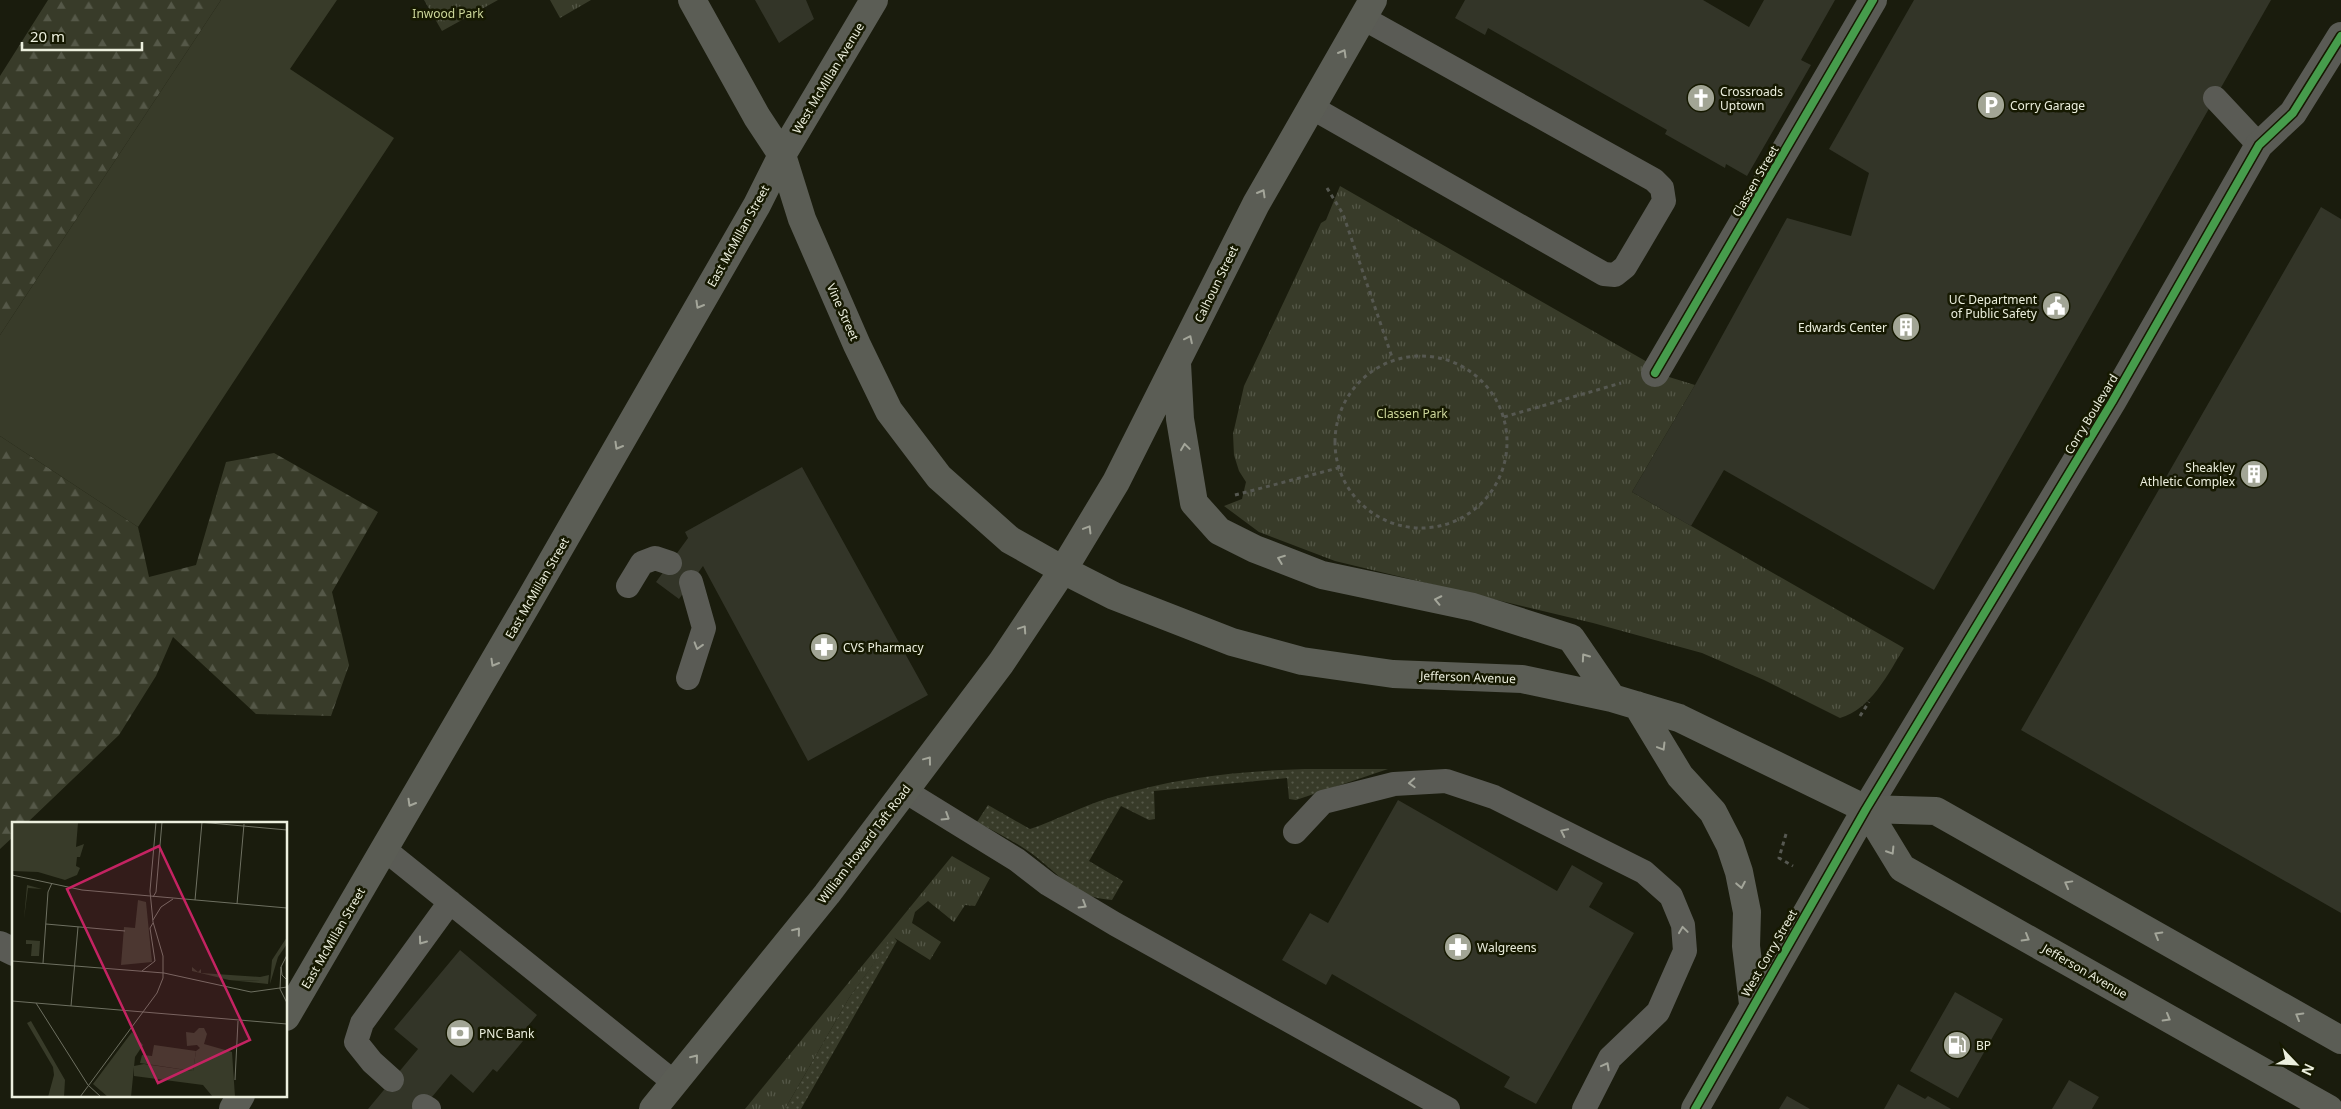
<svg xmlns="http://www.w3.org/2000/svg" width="2341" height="1109" font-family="'Noto Sans',sans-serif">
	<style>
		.grass { fill: url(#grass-tufts) }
		.forest { fill: url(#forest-firs) }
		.garden { fill: url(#garden-dots) }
		.pitch { fill: #383b29 }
		.building { fill: #333528 }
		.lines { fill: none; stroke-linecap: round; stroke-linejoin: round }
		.path { stroke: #565851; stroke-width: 3; stroke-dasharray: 4 4; stroke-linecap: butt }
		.lane { stroke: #5a5b55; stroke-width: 24 }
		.street { stroke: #5a5b55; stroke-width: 28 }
		.secondary { stroke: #5b5d55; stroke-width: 28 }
		.cycleway-casing { stroke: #161901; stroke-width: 11 }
		.cycleway { stroke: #469c4c; stroke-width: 8 }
		.oneway { stroke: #a4a69a }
		.oneway2 { stroke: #a3a59a }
		.labels { text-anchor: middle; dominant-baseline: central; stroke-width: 5; stroke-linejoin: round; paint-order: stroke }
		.park-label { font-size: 12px; fill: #cdd79a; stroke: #161901 }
		.street-label { font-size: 12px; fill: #ecefde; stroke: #161901 }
		.poi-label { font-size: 12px; fill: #ecefde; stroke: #161901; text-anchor: start }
		.inset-road { fill: none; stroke: #6e7061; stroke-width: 1 }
		.view { fill: #c42362; fill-opacity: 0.15; stroke: #c42362; stroke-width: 2.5 }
		.inset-edge { fill: none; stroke: #ecefde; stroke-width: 2.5 }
	</style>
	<defs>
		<pattern id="grass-tufts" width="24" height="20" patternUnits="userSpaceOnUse" patternTransform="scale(1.25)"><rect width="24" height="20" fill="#383b29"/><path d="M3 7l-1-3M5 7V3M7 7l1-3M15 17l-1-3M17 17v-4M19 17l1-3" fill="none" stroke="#555848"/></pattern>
		<pattern id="forest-firs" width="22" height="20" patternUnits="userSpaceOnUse" patternTransform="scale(1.25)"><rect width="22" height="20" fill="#383b29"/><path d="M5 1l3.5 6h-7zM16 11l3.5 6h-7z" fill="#555848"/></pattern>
		<pattern id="garden-dots" width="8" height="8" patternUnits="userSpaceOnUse" patternTransform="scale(1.25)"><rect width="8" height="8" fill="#383b29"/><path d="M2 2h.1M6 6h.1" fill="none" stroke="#555848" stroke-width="1.8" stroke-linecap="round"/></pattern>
	</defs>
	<rect width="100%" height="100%" fill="#1a1c0d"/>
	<path class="grass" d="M424,0H498L442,31Z
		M550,0H591L560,18Z
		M1340,186L1656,367V373L1695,385L1632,492L1904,648C1888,674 1871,709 1840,718L1764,680L1702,653L1593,623L1335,561L1259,532L1224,506L1242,499L1246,482L1239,471L1234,455L1233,434L1244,386L1321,223L1326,220Z
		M952,856L990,878L975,906L965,905L954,922L928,901L915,912L912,923L941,942L930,960L893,937L849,998L785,1109H745Z"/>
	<path class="forest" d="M48,0H221L0,335V76Z
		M0,436L138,527L149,577L196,565L226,462L274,453L378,512L332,592L349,665L331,716L256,714L173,637L156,676L119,735L27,823H14V836L0,849Z"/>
	<path class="garden" d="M1305,769H1388L1296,800L1289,799L1287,778L1154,791L1155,819L1149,820L1121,806L1089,861L1123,881L1112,900C1075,898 1058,873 1031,853C1014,841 995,832 977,822L988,805L1030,829C1057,820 1082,806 1109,798C1172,778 1238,771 1305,769Z
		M893,936L897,941L801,1109H785L849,998Z"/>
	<path class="pitch" d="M221,0H337L290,69L394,138L138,527L0,436V335Z"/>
	<path class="building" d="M755,0H806L814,19L779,43Z
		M1465,0H1703L1749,27L1764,0H1835L1801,60L1811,65L1747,176L1726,164L1725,168L1665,134L1667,130L1488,28L1485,35L1455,18Z
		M1914,0H2271L1934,590L1724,470L1691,526L1632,492L1695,385L1787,218L1851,236L1869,173L1829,149Z
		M2321,207L2341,219V913L2021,730Z
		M802,467L928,695L808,761L703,566L679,599L656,582L688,538L685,532Z
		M1398,800L1557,891L1572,865L1603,883L1589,907L1634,933L1536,1104L1504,1087L1510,1077L1332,974L1326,985L1282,960L1310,913L1328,923Z
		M460,950L537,1015L519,1037L523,1041L497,1072L493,1069L473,1093L451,1074L422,1109H368L418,1049L394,1029Z
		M1955,992L2003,1019L1958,1098L1910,1071Z
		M2069,1080L2099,1097L2092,1109H2052Z
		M1898,1084L1925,1099L1928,1096L1951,1109H1884Z
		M1787,1096L1810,1109H1779Z"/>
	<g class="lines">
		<path class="path" d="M1327,188L1343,214L1393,360
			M1335 442a86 86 0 1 1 172 0a86 86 0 1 1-172 0Z
			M1504,417L1621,383
			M1235,495L1338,468
			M1860,716L1869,702
			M1786,834L1779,858L1793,866"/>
		<path class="lane" d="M2215,98L2259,145
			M1311,107L1604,274L1615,275L1625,267L1664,201L1662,188L1654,180L1363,18
			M628,586L642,563L655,558L670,563
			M688,678L704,628L691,582
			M905,791L1017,860L1048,884L1115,924L1448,1109
			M1295,832L1323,802L1394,784L1446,781L1494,797L1644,872L1671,896L1683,925L1685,951L1658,1012L1610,1058L1584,1109
			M384,849L675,1083
			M392,1080L372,1062L356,1042L362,1023L450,902
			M424,1106L429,1109"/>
		<path class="street" d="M1655,373L1873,0
			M1866,809L2112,402L2259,145L2293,113L2341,36
			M0,945L14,952"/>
		<path class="secondary" d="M692,0L757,117L782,155L802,219L857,345L889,411L939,477L1010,540L1063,570L1114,596L1232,642L1302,661L1393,674L1522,679L1612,698L1679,718L1866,809L1936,811L2341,1040
			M1177,363L1180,419L1194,503L1219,531L1255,549L1322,575L1473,607L1571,638L1612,698
			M1637,705L1680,776L1713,812L1730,845L1739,872L1747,912L1746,946L1753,1004
			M1866,809L1902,868L2329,1109
			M286,1017L529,601L757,205L782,155L874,0
			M233,1109L241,1095
			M653,1109L827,894L1001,663L1063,570L1116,482L1256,204L1373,0
			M1695,1109L1866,809"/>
		<defs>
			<path id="cycleway" d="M1655,373L1873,0
				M1695,1109L1866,809L2112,402L2259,145L2293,113L2341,36"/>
		</defs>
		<use href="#cycleway" class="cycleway-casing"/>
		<use href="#cycleway" class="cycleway"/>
	</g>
	<defs><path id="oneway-chevron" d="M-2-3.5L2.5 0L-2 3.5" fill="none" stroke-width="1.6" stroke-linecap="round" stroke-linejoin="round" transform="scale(1.25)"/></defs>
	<g class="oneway">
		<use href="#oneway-chevron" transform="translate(1343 53) rotate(-60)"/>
		<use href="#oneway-chevron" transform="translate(1262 193) rotate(-60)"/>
		<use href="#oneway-chevron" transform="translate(699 305) rotate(120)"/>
		<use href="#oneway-chevron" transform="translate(1189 339) rotate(-64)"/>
		<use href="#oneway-chevron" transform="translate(618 446) rotate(120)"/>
		<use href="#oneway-chevron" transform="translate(1185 447) rotate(-98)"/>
		<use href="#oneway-chevron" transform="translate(1088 529) rotate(-59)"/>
		<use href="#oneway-chevron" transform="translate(1281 559) rotate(-159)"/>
		<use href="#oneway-chevron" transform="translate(1438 600) rotate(-168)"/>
		<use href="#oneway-chevron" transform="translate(1023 629) rotate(-56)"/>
		<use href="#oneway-chevron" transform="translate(1585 657) rotate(-125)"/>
		<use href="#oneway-chevron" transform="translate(494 663) rotate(120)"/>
		<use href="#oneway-chevron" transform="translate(1662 747) rotate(59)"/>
		<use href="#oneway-chevron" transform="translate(928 760) rotate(-53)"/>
		<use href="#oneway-chevron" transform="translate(411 803) rotate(120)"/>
		<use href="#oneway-chevron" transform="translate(1891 851) rotate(58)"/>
		<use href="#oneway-chevron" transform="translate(2068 884) rotate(-151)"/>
		<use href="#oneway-chevron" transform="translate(1741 885) rotate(79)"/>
		<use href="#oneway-chevron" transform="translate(797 931) rotate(-51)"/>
		<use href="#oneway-chevron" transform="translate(2158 935) rotate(-150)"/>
		<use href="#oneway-chevron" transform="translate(2026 938) rotate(30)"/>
		<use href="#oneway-chevron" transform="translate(2299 1016) rotate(-150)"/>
		<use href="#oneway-chevron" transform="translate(2167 1018) rotate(30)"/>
		<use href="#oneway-chevron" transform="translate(695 1058) rotate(-51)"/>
	</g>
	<g class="oneway2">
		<use href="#oneway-chevron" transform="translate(698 646) rotate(107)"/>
		<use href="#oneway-chevron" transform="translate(1412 783) rotate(177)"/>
		<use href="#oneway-chevron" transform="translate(946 817) rotate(32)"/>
		<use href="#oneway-chevron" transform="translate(1564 832) rotate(-154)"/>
		<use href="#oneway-chevron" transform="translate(1083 905) rotate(31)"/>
		<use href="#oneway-chevron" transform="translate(1683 930) rotate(-98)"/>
		<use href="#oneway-chevron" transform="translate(422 941) rotate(126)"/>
		<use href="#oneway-chevron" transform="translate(1606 1066) rotate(-62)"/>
	</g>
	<defs>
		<symbol id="church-disc" viewBox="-11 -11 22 22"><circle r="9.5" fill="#a2a595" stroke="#161901"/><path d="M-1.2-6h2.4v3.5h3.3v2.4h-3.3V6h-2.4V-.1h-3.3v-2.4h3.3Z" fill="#fff"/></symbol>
		<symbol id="parking-disc" viewBox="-11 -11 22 22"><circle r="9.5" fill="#a2a595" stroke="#161901"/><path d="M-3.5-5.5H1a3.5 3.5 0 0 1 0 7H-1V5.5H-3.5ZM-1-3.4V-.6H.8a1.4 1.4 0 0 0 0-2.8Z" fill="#fff"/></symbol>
		<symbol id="civic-disc" viewBox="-11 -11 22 22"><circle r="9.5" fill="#a2a595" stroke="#161901"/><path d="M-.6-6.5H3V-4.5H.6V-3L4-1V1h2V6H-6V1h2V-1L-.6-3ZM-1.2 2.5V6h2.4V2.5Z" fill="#fff"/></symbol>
		<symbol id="building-disc" viewBox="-11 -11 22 22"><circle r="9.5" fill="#a2a595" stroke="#161901"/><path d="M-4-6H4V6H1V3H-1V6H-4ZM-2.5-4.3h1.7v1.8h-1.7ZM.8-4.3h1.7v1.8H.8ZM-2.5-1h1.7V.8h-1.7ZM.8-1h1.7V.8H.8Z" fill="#fff"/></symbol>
		<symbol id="pharmacy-disc" viewBox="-11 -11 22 22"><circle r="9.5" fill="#a2a595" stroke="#161901"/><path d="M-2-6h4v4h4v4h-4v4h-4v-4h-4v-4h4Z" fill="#fff"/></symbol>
		<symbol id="bank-disc" viewBox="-11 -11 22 22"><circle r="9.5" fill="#a2a595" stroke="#161901"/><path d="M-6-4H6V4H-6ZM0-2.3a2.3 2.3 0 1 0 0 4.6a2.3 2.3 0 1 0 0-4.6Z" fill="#fff"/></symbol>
		<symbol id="fuel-disc" viewBox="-11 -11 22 22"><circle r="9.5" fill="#a2a595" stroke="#161901"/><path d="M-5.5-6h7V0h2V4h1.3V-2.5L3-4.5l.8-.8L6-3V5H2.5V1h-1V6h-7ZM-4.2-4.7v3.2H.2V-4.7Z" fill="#fff"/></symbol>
	</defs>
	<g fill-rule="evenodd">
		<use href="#church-disc" x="1685" y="82" width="32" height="32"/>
		<use href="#parking-disc" x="1975" y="89" width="32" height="32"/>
		<use href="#civic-disc" x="2040" y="290" width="32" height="32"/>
		<use href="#building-disc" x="1890" y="311" width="32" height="32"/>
		<use href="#building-disc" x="2238" y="458" width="32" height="32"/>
		<use href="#pharmacy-disc" x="808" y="631" width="32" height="32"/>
		<use href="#pharmacy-disc" x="1442" y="931" width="32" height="32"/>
		<use href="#bank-disc" x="444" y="1017" width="32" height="32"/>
		<use href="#fuel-disc" x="1941" y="1029" width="32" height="32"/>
	</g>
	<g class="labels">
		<g class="park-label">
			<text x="448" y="13">Inwood Park</text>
			<text x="1412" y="413">Classen Park</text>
		</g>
		<g class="street-label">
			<text transform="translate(828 78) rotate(-59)">West McMillan Avenue</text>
			<text transform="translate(1755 181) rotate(-60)">Classen Street</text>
			<text transform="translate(738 236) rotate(-61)">East McMillan Street</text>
			<text transform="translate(1216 284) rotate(-64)">Calhoun Street</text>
			<text transform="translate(843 312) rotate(66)">Vine Street</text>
			<text transform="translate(2091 414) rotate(-59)">Corry Boulevard</text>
			<text transform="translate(537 588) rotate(-60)">East McMillan Street</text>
			<text transform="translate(1468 677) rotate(2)">Jefferson Avenue</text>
			<text transform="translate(864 844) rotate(-53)">William Howard Taft Road</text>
			<text transform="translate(333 938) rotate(-60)">East McMillan Street</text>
			<text transform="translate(1769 953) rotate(-60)">West Corry Street</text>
			<text transform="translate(2085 971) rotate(30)">Jefferson Avenue</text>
		</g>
		<g class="poi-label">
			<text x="1720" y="91">Crossroads<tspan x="1720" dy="14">Uptown</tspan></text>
			<text x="2010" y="105">Corry Garage</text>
			<text x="2037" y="299" text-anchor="end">UC Department<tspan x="2037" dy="14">of Public Safety</tspan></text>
			<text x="1887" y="327" text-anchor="end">Edwards Center</text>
			<text x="2235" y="467" text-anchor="end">Sheakley<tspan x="2235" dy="14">Athletic Complex</tspan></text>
			<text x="843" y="647">CVS Pharmacy</text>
			<text x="1477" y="947">Walgreens</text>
			<text x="479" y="1033">PNC Bank</text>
			<text x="1976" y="1045">BP</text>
		</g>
	</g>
	<g transform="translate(12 822)">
		<rect width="275" height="275" fill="#1a1c0d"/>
		<path d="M15,63L30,67L16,66L12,97ZM126,78L134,80L140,140L109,143L112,105L123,106ZM275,115V122L266,135L258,162L260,138ZM14,118L28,119L27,134H19L20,122H14ZM180,145L186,150L189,147V151L248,155V159L217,158L180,149ZM120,210L131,223L123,235L119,275H96L81,262Z" fill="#383b29"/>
		<path d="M19,199L53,258L52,275H36L42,253L41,245L15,201ZM187,206H192L195,212L192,222L220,230L223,275H201L191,263L122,254V244L132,242L181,249L184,229L188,226L185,223L175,224L174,210L182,211Z" fill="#383b29"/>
		<path d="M257,153L256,162L217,158L248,159V155Z" fill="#383b29"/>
		<path d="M0,0L66,1L64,25L72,22L68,35H65L64,44L68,46L65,53L53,58L26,50L0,49ZM142,223L184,229L181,249L128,241L130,233L140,234Z" fill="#383b29"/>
		<path class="inset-road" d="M187,0L275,8M0,53L70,68L275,86M141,75L144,70L150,0M183,78L190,0M225,82L232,2M141,98L149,85L161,77M34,102L113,109M0,139L152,151L239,170L275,165M31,141L36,70L40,61M269,145L270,153L275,158M130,149L143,139L138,106L141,101M268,167L269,145L275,133M268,167L275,181M0,179L275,202M24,181L76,263L89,275M59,184L66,105M223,258L226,199M68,275L145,171L151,156V134L141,100L138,69L144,0"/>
		<path class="view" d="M147,24L238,218L146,261L55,67Z"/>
		<rect width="275" height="275" class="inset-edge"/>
	</g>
	<g transform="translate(2296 1064) rotate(115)" stroke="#161901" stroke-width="4" paint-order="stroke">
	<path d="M0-4L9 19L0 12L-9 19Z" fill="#ecefde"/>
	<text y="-8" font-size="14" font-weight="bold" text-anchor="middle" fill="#ecefde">N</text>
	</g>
	<path d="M22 42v8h120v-8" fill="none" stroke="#ecefde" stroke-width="2.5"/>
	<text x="30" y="42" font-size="15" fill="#ecefde" stroke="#161901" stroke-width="4" paint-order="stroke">20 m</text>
</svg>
